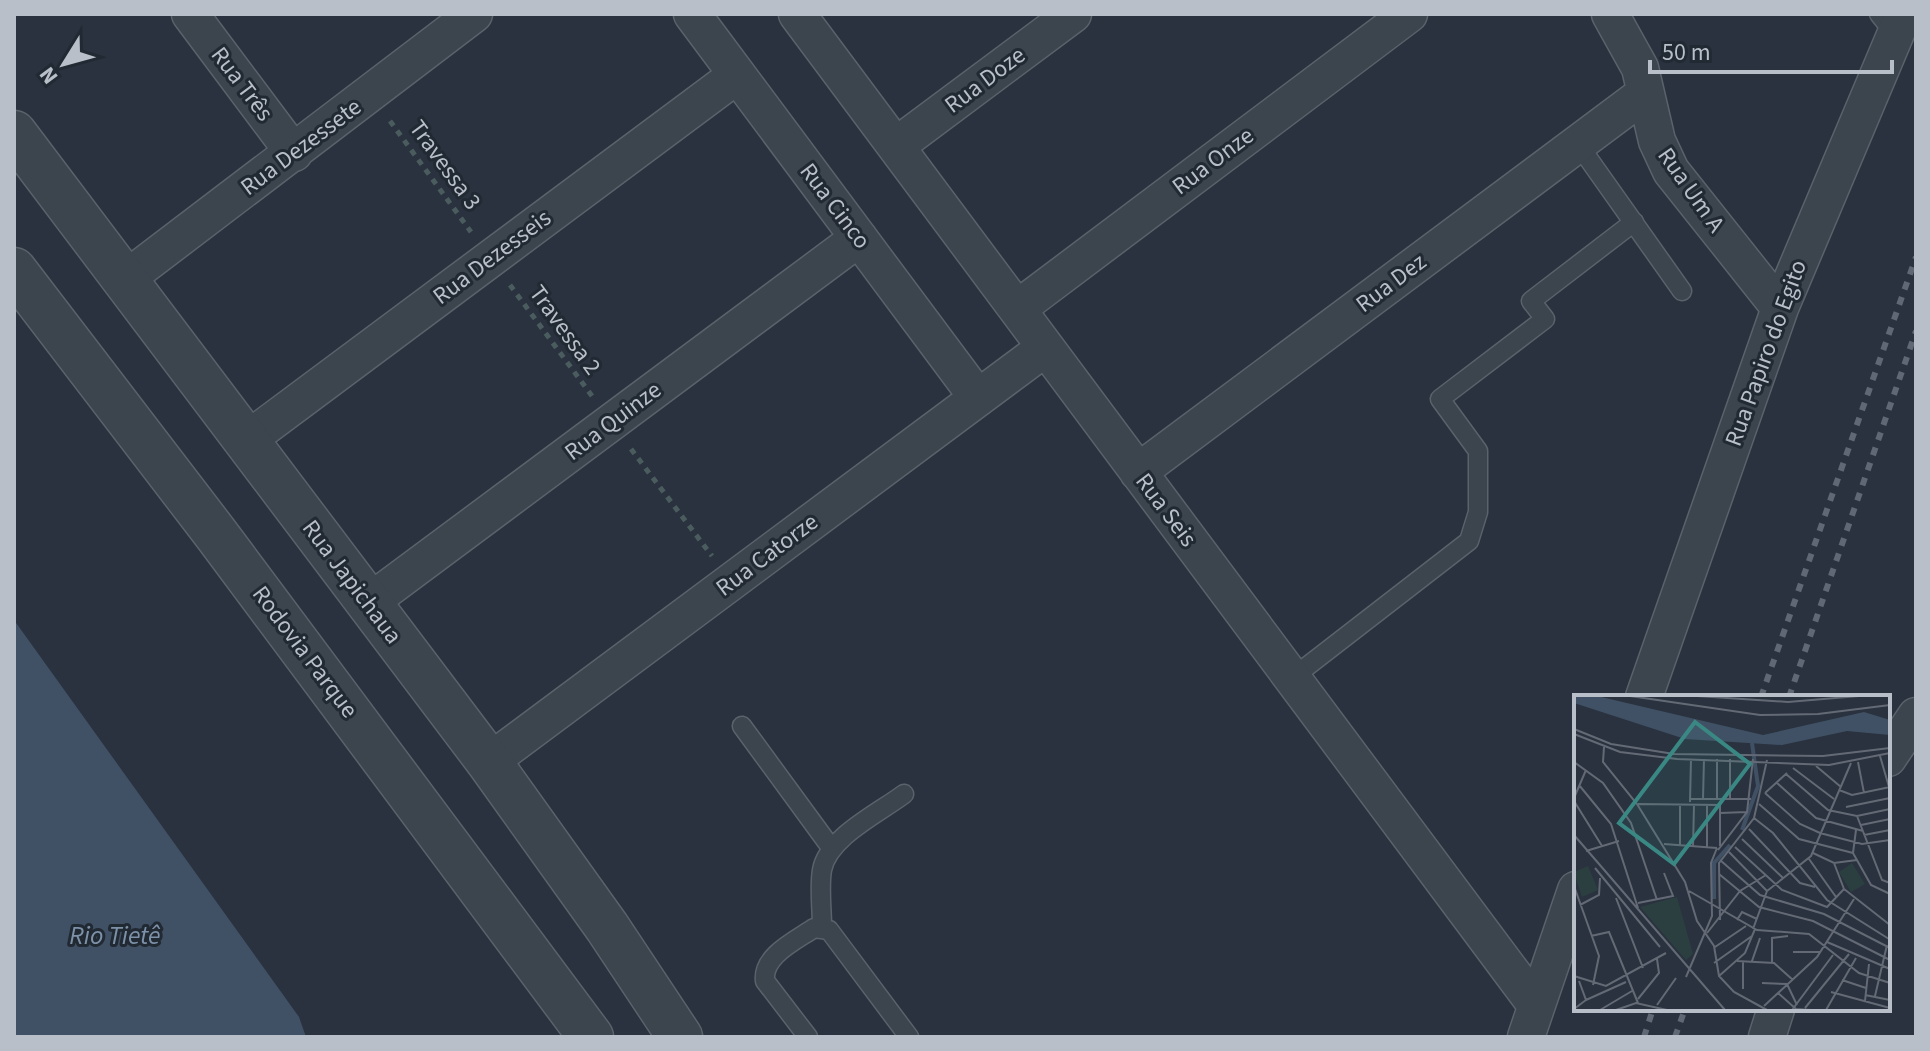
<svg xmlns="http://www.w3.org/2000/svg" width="1930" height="1051" font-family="'Source Sans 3',sans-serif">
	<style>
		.water { fill: #415165 }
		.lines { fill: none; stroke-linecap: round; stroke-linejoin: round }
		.service-casing { stroke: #5a626b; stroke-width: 21 }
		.minor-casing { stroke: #5a626b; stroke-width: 39 }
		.tertiary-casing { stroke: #5a626b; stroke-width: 47 }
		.path { stroke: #4b5c5e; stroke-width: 5; stroke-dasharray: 6 6; stroke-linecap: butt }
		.service { stroke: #3c444e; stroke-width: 18 }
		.minor { stroke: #3c444e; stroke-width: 36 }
		.tertiary { stroke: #3c444e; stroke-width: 44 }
		.rail { stroke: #5f6874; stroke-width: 6; stroke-dasharray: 8 8; stroke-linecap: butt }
		.labels { text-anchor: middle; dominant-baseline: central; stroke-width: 6; stroke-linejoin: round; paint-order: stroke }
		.street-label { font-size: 24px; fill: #b9bfc8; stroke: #212933 }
		.water-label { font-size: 26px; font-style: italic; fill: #7d91a8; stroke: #212933 }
		.inset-river { fill: none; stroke: #415165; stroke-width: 4 }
		.inset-road { fill: none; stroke: #636a75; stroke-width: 2 }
		.view { fill: #3a8884; fill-opacity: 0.15; stroke: #3a8884; stroke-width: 4 }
		.inset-edge { fill: none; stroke: #b9bfc8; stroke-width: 4 }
	</style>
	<rect width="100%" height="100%" fill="#29323e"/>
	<path class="water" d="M14,620L299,1017L306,1037H14Z"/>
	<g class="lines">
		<defs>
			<path id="service" d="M1879,14L1895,34
				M1578,144L1682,291
				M1292,678L1469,541L1478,512V451L1440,399L1545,319L1531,301L1634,222
				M742,726L832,849
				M822,927C822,909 819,887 822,870C828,837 879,813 904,794
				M808,1037L765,981C762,956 795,941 814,928L829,930L909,1037"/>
			<path id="minor" d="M190,14L294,153
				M692,14L978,398
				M797,14L1536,1005
				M1610,14L1640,68L1657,141L1671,171L1780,308
				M896,146L1073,14
				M127,278L474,14
				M1017,309L1409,14
				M247,440L737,75
				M1138,472L1643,95
				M367,604L859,238
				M1644,697L1780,308L1904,14
				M1888,758L1916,716
				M489,762L1045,348
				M1526,1037L1576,890
				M1767,1037L1776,1009"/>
			<path id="tertiary" d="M14,133L489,762L607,927L680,1037
				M14,270L216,534L591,1037"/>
		</defs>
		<use href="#service" class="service-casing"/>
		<use href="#minor" class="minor-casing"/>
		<use href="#tertiary" class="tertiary-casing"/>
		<path class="path" d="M390,121L471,232
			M510,285L592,396
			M631,449L712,556"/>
		<use href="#service" class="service"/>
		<use href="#minor" class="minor"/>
		<use href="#tertiary" class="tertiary"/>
		<path class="rail" d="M1761,697L1916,257
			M1789,697L1916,331
			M1644,1037L1653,1009
			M1675,1037L1685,1009"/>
	</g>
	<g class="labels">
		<g class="street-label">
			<text transform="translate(985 80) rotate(-37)">Rua Doze</text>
			<text transform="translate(242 84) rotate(53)">Rua Três</text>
			<text transform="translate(301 147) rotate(-37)">Rua Dezessete</text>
			<text transform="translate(1213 161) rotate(-37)">Rua Onze</text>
			<text transform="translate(445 165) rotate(54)">Travessa 3</text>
			<text transform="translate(1691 190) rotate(55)">Rua Um A</text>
			<text transform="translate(835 206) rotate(53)">Rua Cinco</text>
			<text transform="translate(492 257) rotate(-37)">Rua Dezesseis</text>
			<text transform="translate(1391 283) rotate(-37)">Rua Dez</text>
			<text transform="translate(565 330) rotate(54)">Travessa 2</text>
			<text transform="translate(1766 353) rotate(-70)">Rua Papiro do Egito</text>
			<text transform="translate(613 421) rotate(-37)">Rua Quinze</text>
			<text transform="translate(1166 510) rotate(53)">Rua Seis</text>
			<text transform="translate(767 555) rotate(-37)">Rua Catorze</text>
			<text transform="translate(352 582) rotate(53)">Rua Japichaua</text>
			<text transform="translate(305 652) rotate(53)">Rodovia Parque</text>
		</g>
		<g class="water-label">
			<text x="115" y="935">Rio Tietê</text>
		</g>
	</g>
	<g transform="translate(1574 695)">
		<rect width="316" height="316" fill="#29323e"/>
		<path d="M278,168L291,189L277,197L265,177ZM14,171L24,195L8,202L0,177ZM103,202L119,259L112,265L66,212Z" fill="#2c3f40"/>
		<path d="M0,1H23L189,40L290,17L316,25V40L273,36L208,50L111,44L0,8Z" fill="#415165"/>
		<path class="inset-river" d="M168,135L184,91L178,48M140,204V168L156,150"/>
		<path class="inset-road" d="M56,1L186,20L244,19L316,10M123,1L214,7L285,1M0,34L37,49L100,59L249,61L316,53M0,39L46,57L103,64L255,70L316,58M30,52L29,67L63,109L111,187L123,226L140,251L145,281L160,297L193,315M306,61L315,92M156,64V104M0,67L29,88L57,128L83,205M284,67L290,98M242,71L267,92M219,73L260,104M212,79L254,115L283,121L316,114M203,88L242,123L289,136M5,90L37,129L64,213M265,95L278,100L316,92M191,98L226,129L246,138L288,149L316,145M191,98L213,78M0,103L12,75M116,104H177M129,104L130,64M143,104V64M0,106L28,151M116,107L117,64M64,109L146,110M146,109V151M185,109L225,144L279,158M272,112L316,103M146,118L173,117M283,121L308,185L316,188M180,123L199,138L253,205L315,244M287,130L316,124M175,134L226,188L241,192M282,135L279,158L297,190L316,199M0,140L151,315M290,140L316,135M168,144L209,183M90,149L143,153M106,151V109M119,152L120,110M161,152L208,195L253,212L270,194M133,153V110M144,155L173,117L179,64M12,156L45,146M155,157L193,196M239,158L260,168L283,165M235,164L262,202M146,165L186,200L250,219L316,253M260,168L270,194L316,230M21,173L86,252M145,179L185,212L239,226L316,265M0,191L25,261L19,290M115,196L183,235L235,239L285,278L316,288M42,203L69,273M64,208L99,201L90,178M6,210L25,200L26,183M146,225L145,168L180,123L193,65M163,225L168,217L183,224M179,234L193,196L237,161L277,68M133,238L166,196L192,180M17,241L35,237L64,308M253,247L316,274M141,252L172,231M219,257H246M163,266L200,268L219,285M169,266V294M178,266L186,243M198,267V243L214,241M140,268L178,241M0,281L32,291L92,258M145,281L171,258L181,234M112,282L138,221L137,168L143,153M268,285L292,293M188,288L213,289L223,310M257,297L316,313M204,298L222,314L237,315M291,300L316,305M301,301L313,250M64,304L85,278L83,264M12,305L52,287M291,306L295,269M83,310L102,283M190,311L243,262L280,204M231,313L275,259M0,314L12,305L5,286M26,315L58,296M42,315L62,308L93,315M218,315L259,260M252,315L282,263"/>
		<path class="view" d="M121,27L176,69L100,169L45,128Z"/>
		<rect width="316" height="316" class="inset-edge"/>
	</g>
	<rect width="1930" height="1051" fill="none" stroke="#b9bfc8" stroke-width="32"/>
	<g transform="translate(64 64) rotate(233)" stroke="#212933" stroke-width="6" paint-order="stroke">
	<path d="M0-6L14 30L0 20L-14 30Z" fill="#b9bfc8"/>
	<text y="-12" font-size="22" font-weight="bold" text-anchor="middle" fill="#b9bfc8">N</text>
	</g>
	<path d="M1650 60v12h242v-12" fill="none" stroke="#b9bfc8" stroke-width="4"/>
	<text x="1662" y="60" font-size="24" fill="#b9bfc8" stroke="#212933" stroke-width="6" paint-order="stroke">50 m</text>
</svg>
